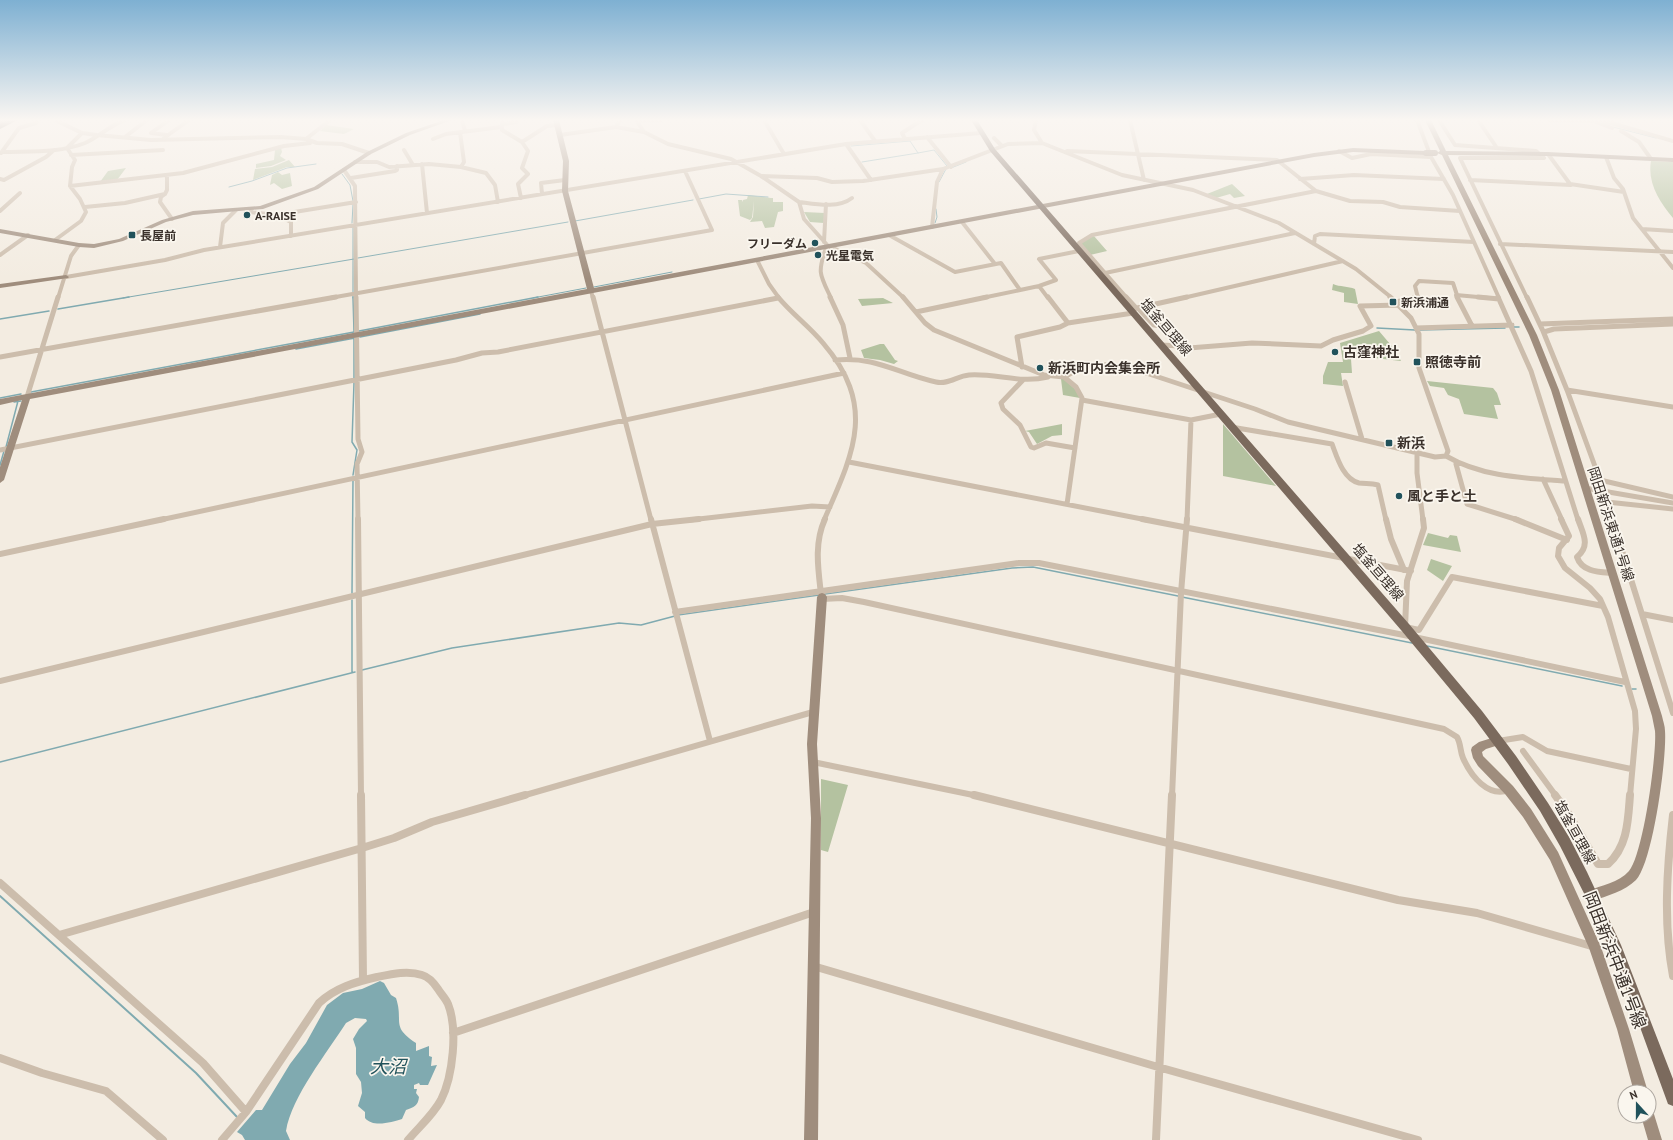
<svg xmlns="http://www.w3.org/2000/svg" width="1673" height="1140" font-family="'PT Sans','Noto Sans JP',sans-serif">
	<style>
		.green { fill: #b4c2a0 }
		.water { fill: #80aab0 }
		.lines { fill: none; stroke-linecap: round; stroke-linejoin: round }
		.stream-far2 { stroke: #80aab0; stroke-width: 1 }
		.stream-far1 { stroke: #80aab0; stroke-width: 1.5 }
		.stream { stroke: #80aab0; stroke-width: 2 }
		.street-far3 { stroke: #ccbdac; stroke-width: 4 }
		.street-far2 { stroke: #ccbdac; stroke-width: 5 }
		.street-far1 { stroke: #ccbdac; stroke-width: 6 }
		.street { stroke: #ccbdac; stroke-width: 8 }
		.secondary { fill: #9f8d7d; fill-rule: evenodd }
		.primary { fill: #7b6a5d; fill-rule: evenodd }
		.highway { fill: #5b4c42; fill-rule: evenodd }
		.secondary-bridge { stroke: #9f8d7d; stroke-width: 6 }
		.poi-dot { fill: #21525b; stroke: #faf6ee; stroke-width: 1.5 }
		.labels { text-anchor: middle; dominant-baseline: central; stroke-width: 3.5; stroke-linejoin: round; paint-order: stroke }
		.far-poi-label { font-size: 12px; font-weight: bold; fill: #3a312b; stroke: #faf6ee; text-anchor: start }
		.street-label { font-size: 14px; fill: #3a312b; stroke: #faf6ee }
		.poi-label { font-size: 14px; font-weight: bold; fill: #3a312b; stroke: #faf6ee; text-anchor: start }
		.near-street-label { font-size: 17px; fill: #3a312b; stroke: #faf6ee }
		.near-water-label { font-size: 18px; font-style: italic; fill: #21525b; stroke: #faf6ee }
	</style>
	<rect width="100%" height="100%" fill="#f3ece1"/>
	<path class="green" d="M326,125L354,129L344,134L320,131Z
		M281,147L282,152L280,156L286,160L271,166L256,168V164L274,160L275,150Z
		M289,160L295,167H287L253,180L255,169L272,167Z
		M1651,161L1673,162V218C1660,202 1647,183 1651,161Z
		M126,168L117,180L100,182L108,171Z
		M278,172L282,175L290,173L292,186L282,189L274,183L270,185L272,175Z
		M1232,184L1245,196L1234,198L1230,194L1216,198L1207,194Z
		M748,195L771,198H773V202H783V211L778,212L774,227L765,228L762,221L750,222L753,217L754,201L752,218L750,220L740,216L738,200H742L743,202V200L747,199Z
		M804,212L825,213L824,223L810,222Z
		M1094,236L1107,251L1090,255L1081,244L1086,239Z
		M1333,284C1340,287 1348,286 1355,289L1358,304L1344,302V293L1332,290Z
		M883,298L893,303L862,306L858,299Z
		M1379,331L1396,351L1401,361L1366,357L1351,359L1352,373H1341L1343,386L1323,384V376L1328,362H1343L1340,343Z
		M880,344H884L895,360L898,361L894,364L880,360L864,358L861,350Z
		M1061,379H1064L1076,390L1080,398L1063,395Z
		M1427,381L1493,388L1497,393L1501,405H1494L1498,419L1464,414L1459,399L1448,395L1444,388L1430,386Z
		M1062,424V435L1052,436L1037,444L1029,432L1025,431Z
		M1223,424L1276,486L1223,476Z
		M1428,533L1448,538L1450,535L1457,536L1461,552L1423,545Z
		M1431,559L1452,566L1443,581L1427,570Z
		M821,779L848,785L828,852L821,850Z"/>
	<path class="water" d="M380,981L384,983L391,995L396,998C404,1022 390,1026 416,1043V1051L429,1046V1056L432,1057L431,1066L437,1065L428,1085H420L419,1083L414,1085V1089H417L416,1093L419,1097C418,1106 414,1107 406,1110L402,1119C392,1122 373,1128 365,1118V1112L358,1106L362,1093L361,1082L356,1074V1048L353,1039L359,1029L367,1021L366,1019L355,1018L346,1023C327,1053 292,1096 286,1131L290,1140H245L242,1135L237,1132L256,1110H262L290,1064L306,1043L327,1005L343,993L362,989Z"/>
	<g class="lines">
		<path class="stream-far2" d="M1613,127L1656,138
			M851,146L910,141L918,153L934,150L947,166
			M862,162L918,153
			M951,168L966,162
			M342,174L350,185L353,201
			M939,182L946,169
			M229,187L252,181L287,168L316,164
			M699,199L726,194L768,197
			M575,221L693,200
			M352,223L353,204
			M935,223L937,217L936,209
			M353,228V292
			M358,258L568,222
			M594,287L672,272
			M353,296V298
			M123,298L354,259
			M533,298L586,288"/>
		<path class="stream-far1" d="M353,297L354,332
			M58,309L129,297
			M0,319L49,311
			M1512,327H1519
			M1377,328L1415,330
			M1420,330L1505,328
			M359,331L538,297
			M360,337L480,314
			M354,338V378
			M296,349L355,338
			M31,392L354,332
			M0,398L21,394
			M14,402L21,401
			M6,447L18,401
			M0,465L4,451
			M353,475L357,450L352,442L354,383
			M352,593L353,480
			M825,594L1012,568L1033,567L1178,596
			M1182,597L1412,643
			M352,600V672
			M678,615L819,595
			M1427,646L1622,686
			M362,670L452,648L619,623L641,625L675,616
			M1632,689H1636
			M0,762L355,672"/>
		<path class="stream" d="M0,896L196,1073L237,1117"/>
		<path class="street-far3" d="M55,120L82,133L97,135L151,140L281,137L306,139L317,143L342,144L369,153
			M462,120L465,131
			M502,120V130L522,142L528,151L522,168L528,174L518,184L521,198
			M636,120L644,132L668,144L731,159L761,176L799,202L804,219L829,247
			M764,120L784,154
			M860,120L875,141
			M1036,120L1034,130L1042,143
			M1130,120L1144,180
			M1417,120L1431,157
			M1439,120L1455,145L1536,151L1544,158H1460L1527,298
			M1478,120L1497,148
			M1549,120L1594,121
			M1591,120L1612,128
			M1601,120L1673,141
			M637,121L661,120
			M503,124L516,122L517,120
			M616,127L644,132
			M1621,131L1639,142L1651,159
			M460,132L464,162L461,167
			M167,135L151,133L169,120
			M560,135L616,127L620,120
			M125,137L147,120
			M927,137L951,167
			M164,138L189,120
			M994,138L1002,146
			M306,139L330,120
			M433,139L446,134L501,127
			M905,139L902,133L922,120
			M522,142L547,126L557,125
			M846,144L871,180
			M404,150L413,165
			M1067,151L1277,160L1316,191
			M1339,151L1352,158L1371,154L1431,157L1453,195L1499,298
			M3,152C30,151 60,153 85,143C99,137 110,125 125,120
			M1,153L19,128L36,123L38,120
			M1548,154L1570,184
			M71,155L163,150
			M1606,157L1614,178L1623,189L1633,218L1673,268
			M355,162H377L389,167L429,164L461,167L486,173L495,185L498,202
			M422,164L427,213
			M344,170L355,186L356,298
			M761,176L817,178L832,182L863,181L943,169
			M351,178L395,171L397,170V166
			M0,179L4,180L46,157L54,150
			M1300,179L1354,175L1444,179
			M1470,180L1571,185L1570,184L1624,192
			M70,186L183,173L284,146L310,143
			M165,194L161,197L160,202L172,219
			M542,194L541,183L565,180
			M799,202C815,204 838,209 852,198
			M85,207L125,203L165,194L167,190V175
			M252,209L250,212L276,215L291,222V236
			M0,211L20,193
			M276,215L356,202
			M962,222L995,264
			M932,227L937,182L943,169L1008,144L1042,143L1122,175L1193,190L1279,223L1356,269L1392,298
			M1642,229L1673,231
			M889,235L955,272L1001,263L1020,290
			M55,240L81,221L86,212L80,199L70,186L72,167L75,160L67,148L82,133
			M824,242L826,204
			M1314,244L1315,236L1320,234L1474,242
			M1500,244L1673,252
			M220,247L223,223L236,210
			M831,247L866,263L904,298
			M826,248C817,273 820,275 831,298
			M0,255L28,235
			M757,260L769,284L779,298
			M1105,273L1079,243L1092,235L1316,191L1350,201L1383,202L1400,207L1460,211
			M66,277L165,260L204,250L846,144L981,133
			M1039,286L1048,298
			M591,291L593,298
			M1456,295L1489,298
			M58,298L71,256L79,245
			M330,298L712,230L685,171
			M982,298L1039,286L1056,280L1039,259L1079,251
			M1127,298L1105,273L1295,233
			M1183,298L1343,261
			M1418,298L1415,286L1419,281L1453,283L1458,298"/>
		<path class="street-far2" d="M356,297L358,439L362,452L357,464L358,520
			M593,297L651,520
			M778,297C792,314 809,326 823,343C877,406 854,452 824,520
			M830,297L843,325L850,358
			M903,297L925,323L934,330L1044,375L1064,377L1083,367L1097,364L1128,367L1255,409L1288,422L1435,457L1446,456L1448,451L1419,368V334L1411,318L1390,297
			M1048,297L1068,323
			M1126,297L1136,308
			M1457,297L1472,326
			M1478,297L1499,299
			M1498,297L1531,371L1578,520
			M1527,297L1543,331L1567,390L1673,407
			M1396,302L1418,297
			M1138,308L1154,325L1169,327L1180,346L1161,345
			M1133,309L1187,297
			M916,312L987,297
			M1540,324L1673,319
			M1416,328L1512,325
			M1544,332L1554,329L1673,324
			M1180,346L1189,348L1252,343L1321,346L1333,340L1363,331L1371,326L1360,306L1400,305
			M0,357L336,297
			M835,360C877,356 898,374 936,382C948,385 957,376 969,375C996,373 1020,384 1048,377
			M1022,367L1017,337L1060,327L1068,323L1133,313
			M1064,377L1076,387L1082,398L1067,504
			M1023,380L1001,403L1003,409L1020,425L1031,447L1034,448L1046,443L1075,448
			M1345,382L1362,439
			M1567,390L1600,480L1673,497
			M27,397L58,297
			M1082,400L1191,420
			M1231,427L1332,444C1337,457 1343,479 1359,483C1365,484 1371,483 1378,485L1386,520
			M0,450L456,360L482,353L498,352L778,298
			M1417,453V473L1423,520
			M1446,456C1482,477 1524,478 1565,481
			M849,462L1147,520
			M1456,464L1467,504L1518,520
			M1543,479L1562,520
			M1585,488L1673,503
			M160,520L844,373
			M690,520L812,506L830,507
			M1187,520L1191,420L1221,414
			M1613,520L1607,502L1673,509"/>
		<path class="street-far1" d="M358,519L361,796
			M651,519L710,741
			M1142,519L1411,571
			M1386,519L1391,539L1404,570
			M1423,519L1424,528L1407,581L1405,627L1419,630L1452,577L1603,606
			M1515,519L1567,540
			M1561,519L1569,536L1559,548L1558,556L1565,568L1590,588L1600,599L1608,617L1635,711L1636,729L1630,796
			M1578,519C1583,534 1591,545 1577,557C1582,572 1599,572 1612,573
			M1612,519L1673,713
			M0,554L164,519
			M821,594C818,568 814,543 825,519
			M822,599L842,598L864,602L1444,729L1457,737C1461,744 1460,751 1463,758C1471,776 1488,798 1509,790
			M675,612L1019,563H1039L1414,637L1625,682
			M1642,614L1673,620
			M0,681L652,524L699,519
			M1498,741L1523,737L1547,751L1631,769
			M1523,751L1556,796
			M813,762L978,796
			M522,796L813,712
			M1172,796L1181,593L1187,519"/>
		<path class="street" d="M361,795L363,980
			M974,795L1398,900L1477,913L1595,947
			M1555,795L1568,813L1598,864H1608C1628,846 1628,820 1630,795
			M1673,815C1667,867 1663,924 1673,976
			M0,883L203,1063L246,1112
			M59,935L362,848L394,838L432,822L525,795
			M813,966L1158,1067L1418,1140
			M453,1033L814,912
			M0,1058L42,1073L106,1091L163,1140
			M222,1140L246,1112L319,1003C335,988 355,982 377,977C391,974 408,970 422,975C429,977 434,983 438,989C441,994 446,999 448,1004C458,1029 453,1076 441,1100C433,1115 419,1127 408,1140
			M1156,1140L1172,795"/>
		<path class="secondary" d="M444,120H452L410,135L371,154L318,189L263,209L193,215L166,222L123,241L94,248L79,247L0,233V229L79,243L94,244L119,239L162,220L193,211L260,206L314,187L367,152L406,133Z
			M553,120H559L569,161L568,191L594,288L1314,153L1353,148L1426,151L1429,153L1426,155L1353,152L1314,157L30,399L4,480L0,483V467L22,400L0,405V399L587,289L562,191L563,161Z
			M1425,120H1431L1446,151L1547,152L1673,158V162L1547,156L1448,155L1537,335L1559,390L1662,716C1663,721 1665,726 1665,731C1667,757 1653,862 1636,880C1625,891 1607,896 1592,901L1588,899L1586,895L1588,891C1601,885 1619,883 1629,871C1643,855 1657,754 1655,731C1654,726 1653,721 1652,716L1551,390L1529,335L1442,155L1437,153L1440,151Z
			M66,275L69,277L68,278L0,288V284Z
			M822,593L825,594L827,597L817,744L821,818L818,1140H804L811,818L807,744L817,597L819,594Z
			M1498,736L1502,738L1503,741L1502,744L1486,749L1482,752L1483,756L1513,786L1531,809L1558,852L1601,947L1629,1029L1648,1092H1634L1617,1029L1589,948L1550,860L1523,817L1505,794L1478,766L1473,758L1471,750L1472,747L1479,742Z
			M1649,1110L1653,1111L1662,1140H1648L1641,1116H1649Z"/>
		<path class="primary" d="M2,120H9L0,125V121Z
			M971,120H977L995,149L1409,624L1482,711L1516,756L1548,803L1569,837L1587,872L1621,945L1673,1079V1106L1668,1104L1625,986L1596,917L1560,846L1540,811L1508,764L1474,718L1401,630L990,151Z"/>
		<path class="highway" d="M9,120H18L0,129V124Z"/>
		<path class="secondary-bridge" d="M1426,153H1435"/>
	</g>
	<linearGradient id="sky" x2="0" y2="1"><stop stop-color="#7eb0d2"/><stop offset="0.43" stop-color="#faf6f2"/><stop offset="1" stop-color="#faf6f2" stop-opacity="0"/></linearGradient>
	<rect width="1673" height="279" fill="url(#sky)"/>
	<g class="poi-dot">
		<circle cx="247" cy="215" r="4"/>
		<rect x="128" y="231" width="8" height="8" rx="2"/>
		<circle cx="815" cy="243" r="4"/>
		<circle cx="818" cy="255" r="4"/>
		<rect x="1389" y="298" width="8" height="8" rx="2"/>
		<circle cx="1335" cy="352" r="4"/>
		<rect x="1413" y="358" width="8" height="8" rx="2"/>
		<circle cx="1040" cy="368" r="4"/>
		<rect x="1385" y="439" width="8" height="8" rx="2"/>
		<circle cx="1399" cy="496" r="4"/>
	</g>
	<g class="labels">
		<g class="far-poi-label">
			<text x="255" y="215">A-RAISE</text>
			<text x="140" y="235">長屋前</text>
			<text x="807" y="243" text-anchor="end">フリーダム</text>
			<text x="826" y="255">光星電気</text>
			<text x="1401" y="302">新浜浦通</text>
		</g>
		<g class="street-label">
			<text transform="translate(1166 327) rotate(49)">塩釜亘理線</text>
			<text transform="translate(1611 524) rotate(72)">岡田新浜東通1号線</text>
			<text transform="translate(1378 572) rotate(49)">塩釜亘理線</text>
			<text transform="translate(1575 832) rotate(61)">塩釜亘理線</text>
		</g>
		<g class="poi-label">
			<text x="1343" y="352">古窪神社</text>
			<text x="1425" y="362">照徳寺前</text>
			<text x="1048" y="368">新浜町内会集会所</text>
			<text x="1397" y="443">新浜</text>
			<text x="1407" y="496">風と手と土</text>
		</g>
		<g class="near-street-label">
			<text transform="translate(1615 960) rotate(69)">岡田新浜中通1号線</text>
		</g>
		<g class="near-water-label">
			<text x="388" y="1066">大沼</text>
		</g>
	</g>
	<g transform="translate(1637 1104) rotate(339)"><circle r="19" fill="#faf6ee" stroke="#ada7a0"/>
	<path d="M0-3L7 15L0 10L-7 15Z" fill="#21525b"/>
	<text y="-6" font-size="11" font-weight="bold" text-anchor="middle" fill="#3a312b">N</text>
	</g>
</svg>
